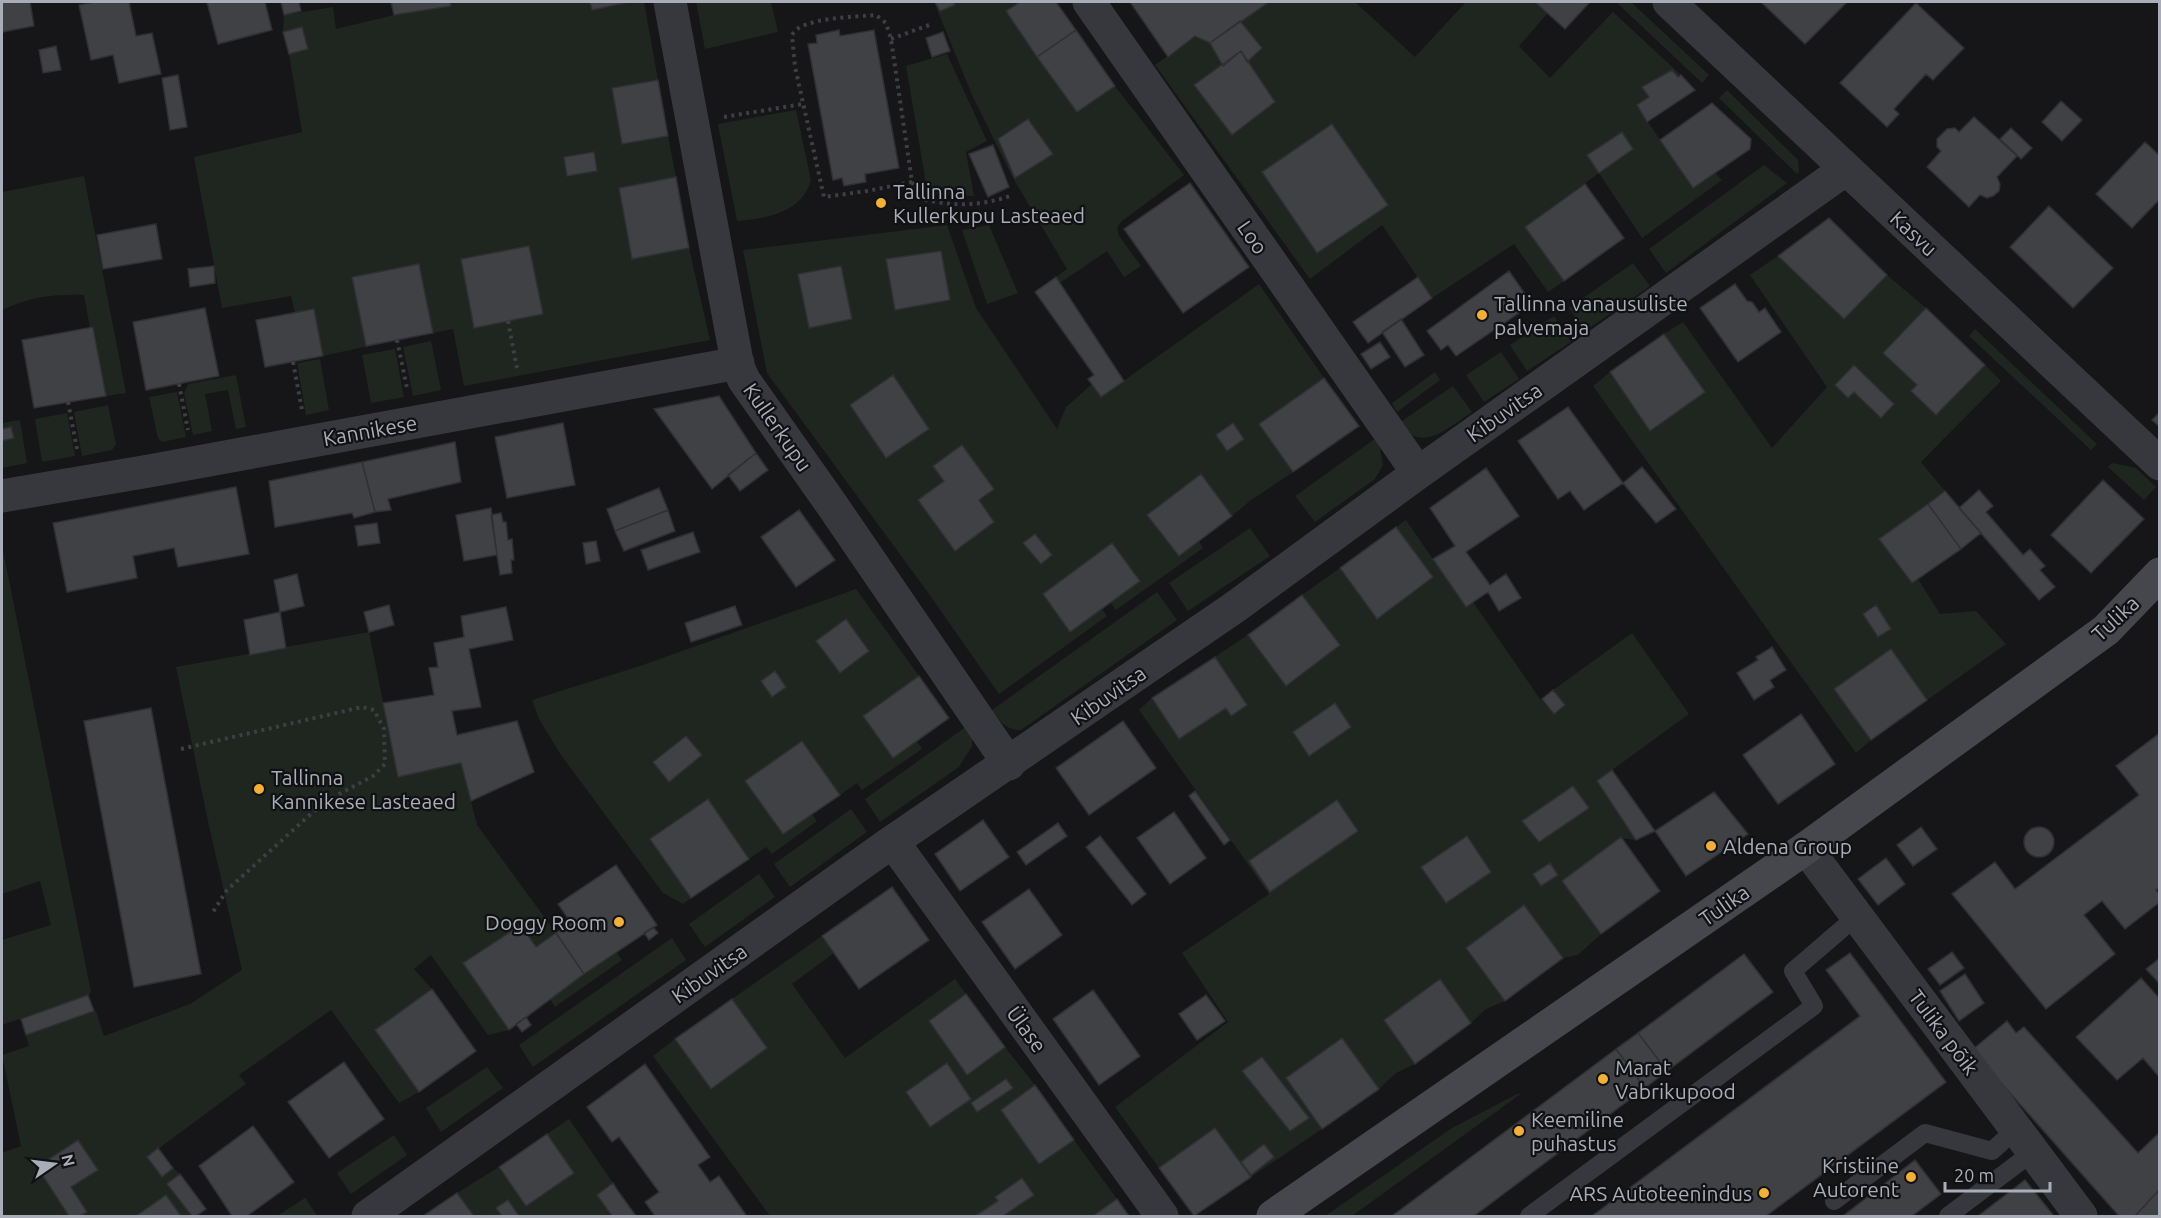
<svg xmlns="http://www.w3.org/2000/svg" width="2161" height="1218" font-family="Ubuntu,sans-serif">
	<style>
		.green { fill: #1e261f; fill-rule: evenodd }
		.building { fill: #404145; stroke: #303034; stroke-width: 1.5 }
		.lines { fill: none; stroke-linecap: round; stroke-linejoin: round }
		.path { stroke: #3d3f44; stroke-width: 4; stroke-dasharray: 3 4.5; stroke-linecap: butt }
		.service { stroke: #37383d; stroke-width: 18 }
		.minor { stroke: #37383d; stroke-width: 33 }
		.secondary { stroke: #45474d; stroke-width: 33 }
		.poi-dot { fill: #f2b134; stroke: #111113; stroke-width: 2 }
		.labels { text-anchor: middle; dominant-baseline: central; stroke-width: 4.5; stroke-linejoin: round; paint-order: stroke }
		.poi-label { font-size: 21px; fill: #a8adb8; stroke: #111113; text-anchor: start }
		.street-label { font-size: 21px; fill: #a8adb8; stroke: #111113 }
	</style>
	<rect width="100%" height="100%" fill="#161618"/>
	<path class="green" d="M450,2H590L592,10L629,2H644L658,80L612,88L622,144L668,136L676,177L620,188L632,258L689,248L710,340L464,386L453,329L433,333L419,264L352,277L368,346L323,356L314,309L295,313L291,296L222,308L194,157L302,132L289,54L308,48L302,27L283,32L284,15L333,7L336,29L394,15L450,6ZM594,152L597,171L567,175L564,157ZM529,246L543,314L474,328L461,259Z
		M696,2H771L778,32L705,49Z
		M934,2L940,11L954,5L953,2H1020L1006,11L1077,112L1115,86L1184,175L1122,221L1117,228L1119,236L1141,266L1124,277L1107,251L1060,283L1056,277L1067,269L1013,178L972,95ZM1028,120L1052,154L1016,178L998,140Z
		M1269,2H1355L1415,57L1466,2H1535L1548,13L1519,46L1550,78L1613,12L1681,75L1643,88L1649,97L1637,106L1693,188L1715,173L1722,180L1642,238L1599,173L1525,227L1564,281L1548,292L1514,244L1432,298L1382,225L1310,279L1155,65L1195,36L1210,43L1223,66L1194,86L1233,135L1275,102L1247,62L1262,47L1240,21ZM1621,132L1633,148L1600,173L1588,155Z
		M1616,2H1631L1709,75L1702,83Z
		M947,54L987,141L966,152L974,196L937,194L927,189L906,66Z
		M1727,90L1798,160L1799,172L1797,174L1719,98Z
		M796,110L811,180C802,213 767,218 737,221L718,124Z
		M1764,165L1787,183L1666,273L1649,249Z
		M84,176L126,393L106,396L94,327L90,328L84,295C52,294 31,297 2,310V192Z
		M947,225L976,308L1057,429L1066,407L1092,384L1101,397L1259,284L1324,378L1260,424L1293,472L1250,501L1232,516L1201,475L1148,515L1179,556L1199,541L1203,548L1116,610L1110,602L1140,581L1112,543L1043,594L1070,631L1102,609L1107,616L999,694L929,594L767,373L743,250ZM941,251L949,300L895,310L886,259ZM841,266L852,319L809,327L799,274ZM893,375L929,429L886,458L850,405ZM1233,423L1244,438L1227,451L1216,435ZM944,481L979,500L994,523L955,550ZM1035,534L1052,555L1041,564L1024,543Z
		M989,225L1018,293L987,304L962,230Z
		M1778,256L1844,319L1887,275L1926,308L1883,353L1917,385L1911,392L1936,415L1985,365L2001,381L1921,462L1945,491L1879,539L1911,583L1918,579L1940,614L1976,611L2006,644L1927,700L1891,649L1835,689L1871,740L1856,753L1593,386L1610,372L1651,430L1664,334L1683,322L1772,448L1827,387L1750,275ZM1854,366L1894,404L1880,418L1854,392L1848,398L1835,385ZM1876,605L1891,629L1878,637L1863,614Z
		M1633,263L1650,286L1585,331L1569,308Z
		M1554,316L1571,342L1527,371L1510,345Z
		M1975,329L2097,444L2091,450L1969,336Z
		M431,341L441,390L413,396L403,347Z
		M395,349L404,397L371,403L362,355Z
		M1501,352L1519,379L1484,402L1466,375Z
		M320,359L329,410L306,415L297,363Z
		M1435,372L1440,380L1397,412L1392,403Z
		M236,375L246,427L236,429L228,390L205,394L212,431L193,435L184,393L188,384Z
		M1453,386L1472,412C1449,427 1421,455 1399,423Z
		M177,392L186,437L162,442L158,438L149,397Z
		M108,405L116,444L112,450L82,456L74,412Z
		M67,413L75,456L42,462L35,419Z
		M20,420L27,463L2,468V423Z
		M1376,438L1379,442L1383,465L1375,479L1315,522L1295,496Z
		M2112,463L2136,468L2156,487L2144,500L2108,467Z
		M1406,520L1466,607L1473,602L1540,699L1554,714L1553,690L1632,633L1689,714L1597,781L1636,840L1621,838L1562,881L1601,934L1578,955L1563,958L1524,906L1466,948L1505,1001L1486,1009L1471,1023L1439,979L1384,1020L1415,1064L1396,1073L1379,1089L1342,1038L1286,1078L1322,1129L1251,1177L1215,1128L1159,1168L1115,1107L1228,1022L1182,953L1269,894L1139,710L1152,698L1248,635L1287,686L1340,645L1302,595L1340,568L1377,619L1433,578L1396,527ZM1335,703L1351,727L1309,756L1293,732ZM1573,786L1589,808L1538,842L1522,821ZM1466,836L1491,872L1446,903L1421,867ZM1549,863L1558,875L1541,886L1533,874ZM1262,1058L1309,1118L1290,1131L1242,1071Z
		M1250,528L1270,556L1188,611L1169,583Z
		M2,545L91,992L88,995L2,1025V940L51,925L40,881L2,894Z
		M856,589L919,676L863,716L893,758L917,741L922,749L862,790L857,783L840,795L802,741L745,781L783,834L812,814L817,821L772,854L766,847L749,859L707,799L650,839L693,897L683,904L663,893L561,755L539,719L532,700L640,666ZM846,619L869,651L840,673L816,641ZM761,681L786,687L772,697ZM686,736L702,755L669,782L654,762Z
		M1157,592L1177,620L1021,730C1006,730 1000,722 992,710Z
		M369,632L398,777L461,763L477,825L556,933L536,947L509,1030L488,1035L431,955L414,969L432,989L375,1030L419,1092L399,1103L331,1010L239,1075L246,1084L147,1157L162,1177L173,1168L180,1174L167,1184L192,1216H181L166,1195L136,1216H80L87,1211L71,1187L97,1170L78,1140L37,1167L69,1216H2V1153L21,1146L2,1055L29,1046L26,1035L96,1011L104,1036L190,1004L242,970L209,826L176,667Z
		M967,726L972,735V746L959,767L880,822L865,799Z
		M851,809L867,832L790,887L774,864Z
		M759,874L775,897L705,947L689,924Z
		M822,936L834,953L792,984L845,1058L955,979L966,994L929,1021L967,1074L1005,1047L1035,1085L1001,1110L1039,1164L1074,1140L1117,1199L1093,1216H1003L1034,1195L1022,1178L995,1196L998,1201L975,1216H770L653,1056L675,1039L711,1089L767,1048L732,999ZM946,1064L971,1099L930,1127L906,1092ZM1006,1079L1012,1089L977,1112L971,1102Z
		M672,938L686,960L533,1067L519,1045Z
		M616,952L622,960L555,1007L550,999Z
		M487,1067L503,1088L441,1132L426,1108Z
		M1522,1093L1352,1216H1325L1452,1128L1517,1094Z
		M569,1119L613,1183L597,1195L612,1216H519L508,1200L497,1208L502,1216H474L457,1193L499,1167L526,1206L574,1173L547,1134Z
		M394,1135L407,1155L351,1194L337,1173Z
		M305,1197L317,1216H277L305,1198Z"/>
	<path class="building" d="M2,2H30L34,26L2,32Z
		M95,2H129L136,36L152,33L161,74L119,83L113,55L91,60L79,5Z
		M207,2H265L272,30L218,44Z
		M281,2H299L301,11L284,15Z
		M391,2H450L451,6L394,15Z
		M590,2H629L592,10Z
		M935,2H953L955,5L940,11Z
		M1020,2H1056L1076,30L1037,57L1006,11Z
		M1130,2H1269L1210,43L1195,36L1168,57Z
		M1535,2H1590L1565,29Z
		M1761,2H1844L1846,3L1805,44Z
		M1916,3L1964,48L1933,80L1926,74L1894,109L1899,114L1887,127L1840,83Z
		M1240,21L1262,48L1247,62L1241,51L1223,66L1210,43Z
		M302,27L308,49L289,54L283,32Z
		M839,30L840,36L874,30L899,168L865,174L866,182L844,186L842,178L833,180L808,44L817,43L816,35Z
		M1076,30L1115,86L1077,112L1037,57Z
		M943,32L950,51L932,57L926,38Z
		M56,46L61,70L43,73L39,50Z
		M1241,51L1275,102L1232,135L1194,85Z
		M1672,70L1678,77L1681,75L1695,90L1647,122L1637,105L1649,97L1642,87Z
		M178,75L187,127L170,130L162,78Z
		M658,80L668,136L622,144L612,88Z
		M2061,101L2082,120L2062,141L2042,122Z
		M1712,103L1751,139L1750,149L1693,188L1660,140Z
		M1974,117L2017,156L1997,177L2000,184L1999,191L1993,196L1987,198L1980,195L1969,207L1927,167L1941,151L1937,147V139L1947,129L1955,128L1959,132Z
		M1028,119L1053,154L1015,178L998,139Z
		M1332,124L1388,205L1317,253L1262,172Z
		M2011,128L2032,148L2021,159L2000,139Z
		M1622,132L1633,149L1599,173L1587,155Z
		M2145,142L2160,156V199L2132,228L2096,194Z
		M993,145L1009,187L988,197L969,154Z
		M594,152L597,171L567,176L564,157Z
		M676,177L689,248L632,259L619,188Z
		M1190,183L1249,267L1183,313L1124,229Z
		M1585,184L1624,238L1564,281L1525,227Z
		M2049,206L2113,268L2073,308L2010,247Z
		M1829,218L1887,275L1844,319L1778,256Z
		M156,224L162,259L103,269L97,235Z
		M529,246L543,314L474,328L461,259Z
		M941,251L950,300L895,310L886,259Z
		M419,264L433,333L366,346L352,277Z
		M214,266L215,283L190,287L188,269Z
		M841,266L852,319L809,328L798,274Z
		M1509,271L1532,304L1456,356L1448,345L1441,350L1427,331Z
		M1056,277L1124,381L1101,397L1088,379L1094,375L1035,292Z
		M1418,277L1432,298L1368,343L1353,322Z
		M1735,284L1747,301L1752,302L1759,312L1765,308L1781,332L1738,362L1700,308Z
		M205,308L219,376L146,390L133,322Z
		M1926,308L1985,365L1936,415L1911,391L1917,385L1883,353Z
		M314,309L323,356L265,367L256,320Z
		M1401,319L1424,355L1405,367L1382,332Z
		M93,327L106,396L34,408L22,340Z
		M1664,334L1705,392L1650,431L1610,372Z
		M1380,342L1390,357L1371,369L1361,354Z
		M1854,365L1894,404L1881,418L1854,392L1848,398L1835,385Z
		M893,375L929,429L886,458L850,405Z
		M1324,378L1359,426L1293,472L1259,424Z
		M719,396L756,453L712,489L654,409Z
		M1568,407L1623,483L1584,510L1570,491L1558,499L1518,441Z
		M2160,412V427L2152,420Z
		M563,423L575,485L507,498L495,437Z
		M1233,423L1244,439L1227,451L1216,435Z
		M11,427L14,438L2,441V429Z
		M455,442L461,482L388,499L391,510L375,512L362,462Z
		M962,445L994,489L979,500L994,522L955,551L918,500L944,481L933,466Z
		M756,453L768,470L740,491L728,475Z
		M362,462L375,512L354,518L352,513L275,527L269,481Z
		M1642,467L1676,509L1656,523L1623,483Z
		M1486,468L1519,516L1466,552L1490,585L1506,574L1521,598L1499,611L1488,592L1466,607L1433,559L1455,546L1430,508Z
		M1201,474L1232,516L1179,556L1147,515Z
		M2103,480L2144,519L2091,573L2051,535Z
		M236,487L249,554L178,567L174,548L133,556L137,578L67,592L53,523Z
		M659,488L668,510L615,531L607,509Z
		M1979,490L1993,506L1986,512L2023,555L2030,549L2045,566L2040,570L2055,587L2039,600L1959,508Z
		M1945,491L1981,533L1961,549L1928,504Z
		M1928,504L1961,549L1912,583L1879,539Z
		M491,508L497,555L464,561L456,515Z
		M668,510L675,531L624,551L615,531Z
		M799,510L835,560L796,587L761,537Z
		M501,513L503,522H506L508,540L512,539L514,560H511L512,573L500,575L491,515Z
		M377,523L380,543L358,546L355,526Z
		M1396,527L1433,577L1377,619L1340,568Z
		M693,532L700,552L648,570L641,550Z
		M1035,534L1052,555L1041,564L1023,543Z
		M596,541L600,561L586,564L583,543Z
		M1112,543L1140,581L1070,632L1043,594Z
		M297,574L304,606L280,612L274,580Z
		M1302,595L1340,645L1286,686L1248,635Z
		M389,605L394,625L369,632L364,612Z
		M1876,605L1891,629L1878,637L1863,614Z
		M735,606L742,625L691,642L685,623Z
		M506,607L513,640L469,649L481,707L452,711L457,735L517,721L534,772L471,801L461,763L398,777L383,703L434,695L429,668L438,667L434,643L464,637L461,616Z
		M280,612L286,648L250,655L244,620Z
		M846,619L869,651L840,673L816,641Z
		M1772,647L1786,670L1770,680L1774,687L1754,700L1737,673L1758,660L1756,657Z
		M1891,649L1927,700L1871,740L1834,689Z
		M1215,657L1247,705L1231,716L1226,708L1179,739L1152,698Z
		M775,671L786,687L772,697L761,681Z
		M919,676L949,718L893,758L863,716Z
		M1553,690L1565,705L1554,714L1542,699Z
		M1335,703L1351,727L1309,756L1293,732Z
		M151,708L201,974L134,987L84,721Z
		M1801,714L1835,764L1778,804L1743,755Z
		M1123,721L1156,768L1089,815L1056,768Z
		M2160,733V887L2156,890L2160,895V902L2125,929L2102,901L2084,915L2115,954L2046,1009L1952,894L1995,862L2015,889L2139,795L2116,766Z
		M686,736L702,755L669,782L653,762Z
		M802,741L840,795L783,834L745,781Z
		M1612,770L1655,831L1636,840L1597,781Z
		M1573,786L1589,808L1539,842L1522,821Z
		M1195,791L1230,840L1224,845L1189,796Z
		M1714,792L1748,834L1686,876L1655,831Z
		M708,799L749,859L691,898L650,839Z
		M1337,800L1358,831L1270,892L1249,861Z
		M1174,812L1206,858L1170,884L1137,838Z
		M983,820L1009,857L960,891L935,854Z
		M1058,823L1067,836L1026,865L1017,852Z
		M2024 842a15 15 0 1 1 30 0a15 15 0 1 1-30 0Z
		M1921,827L1937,849L1913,866L1897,845Z
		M1100,836L1146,894L1132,905L1086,847Z
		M1467,836L1491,872L1446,903L1421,867Z
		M1621,837L1660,891L1601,934L1562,881Z
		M1886,858L1905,884L1878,905L1858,879Z
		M1550,863L1558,875L1541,886L1533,874Z
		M616,865L657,925L584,974L556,933L571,923L558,904Z
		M892,887L929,940L859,989L822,936Z
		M1029,889L1062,935L1015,969L982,922Z
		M1524,905L1563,958L1505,1001L1466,948Z
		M521,925L536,947L556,933L584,974L509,1030L463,963Z
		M653,927L658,933L649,940L644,933Z
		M1952,952L1964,968L1940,985L1928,969Z
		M1850,953L1946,1082L1766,1216H1592L1860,1016L1826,970Z
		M1744,954L1773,992L1667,1071L1638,1033Z
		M2160,958V984L2146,969Z
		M1965,974L1984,1003L1959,1021L1940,991Z
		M2141,978L2160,999V1078L2143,1058L2117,1080L2076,1037Z
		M1440,979L1471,1023L1415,1064L1384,1020Z
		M432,989L476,1051L419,1092L375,1030Z
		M1093,990L1140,1056L1099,1085L1053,1019Z
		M966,994L1005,1047L967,1075L929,1021Z
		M88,995L94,1011L26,1035L21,1019Z
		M1206,995L1225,1021L1197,1040L1179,1014Z
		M732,999L767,1048L711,1089L675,1039Z
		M526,1017L531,1025L522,1032L516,1024Z
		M2007,1021L2016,1033L2024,1027L2138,1153L2160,1132V1189L2135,1216H2119L1972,1050Z
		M1638,1033L1667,1071L1645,1088L1616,1049Z
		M1342,1038L1379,1089L1322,1129L1286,1078Z
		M1616,1049L1645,1088L1474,1216H1392Z
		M1262,1057L1309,1118L1290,1131L1242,1071Z
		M344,1062L384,1119L329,1158L288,1102Z
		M947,1063L971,1099L930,1127L906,1092Z
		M645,1064L710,1157L698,1165L710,1182L719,1176L746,1215L744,1216H655L645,1202L659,1192L619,1137L612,1142L587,1107Z
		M1006,1079L1013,1088L977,1112L971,1103Z
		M1035,1085L1074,1140L1039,1164L1001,1110Z
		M253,1126L294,1182L247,1216H232L199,1166Z
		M1215,1128L1251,1177L1194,1216L1159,1168Z
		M547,1134L574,1173L526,1206L499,1167Z
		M78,1140L98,1170L71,1187L87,1212L80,1216H69L37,1167Z
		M1264,1144L1274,1157L1251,1175L1241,1162Z
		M158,1148L173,1168L162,1177L147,1157Z
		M1915,1160L1941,1194L1912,1216H1843Z
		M180,1174L206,1209L196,1216H192L167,1184Z
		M1022,1178L1034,1195L1003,1216H975L998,1201L995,1197Z
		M2025,1180L2054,1216H1978Z
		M613,1183L618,1191L636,1216H612L597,1195Z
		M2160,1189V1216H2135Z
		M457,1193L474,1216H423Z
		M166,1195L181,1216H136Z
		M1117,1199L1129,1216H1093Z
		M508,1200L519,1216H502L496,1208Z"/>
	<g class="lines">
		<path class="path" d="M891,39L929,25
			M724,117L803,104
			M912,182L867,191L824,197L795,67L792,35C801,17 857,17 876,15L886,23L891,39L912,182L922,199C953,207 982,206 1013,195
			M508,321L517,368
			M397,340L407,388
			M293,362L302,410
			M179,384L188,430
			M68,402L77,449
			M181,749L362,707L374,710L384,729L385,764L373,776L341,793L313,812L227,890L213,912"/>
		<path class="service" d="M1834,1201L1925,1133L1992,1151L2016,1129
			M1529,1216L1814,1006L1793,971L1857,916
			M1948,1216L2033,1152"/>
		<path class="minor" d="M670,2L738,367L744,380L832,505L1009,764
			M1089,2L1418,473
			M1669,2L2160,464
			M2,496L149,471L738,363
			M893,842L1162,1216
			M1806,848L2081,1216
			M368,1216L886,846L1235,607L1418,473L1846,169"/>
		<path class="secondary" d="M1273,1216L1806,848L2106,630L2160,574"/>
	</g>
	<g class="poi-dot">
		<circle cx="881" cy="203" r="6"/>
		<circle cx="1482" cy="315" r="6"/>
		<circle cx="259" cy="789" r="6"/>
		<circle cx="1711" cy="846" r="6"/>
		<circle cx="619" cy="922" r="6"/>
		<circle cx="1603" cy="1079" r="6"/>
		<circle cx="1519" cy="1131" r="6"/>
		<circle cx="1911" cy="1177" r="6"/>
		<circle cx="1764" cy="1193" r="6"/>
	</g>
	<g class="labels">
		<g class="poi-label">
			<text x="893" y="191">Tallinna<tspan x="893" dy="24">Kullerkupu Lasteaed</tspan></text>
			<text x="1494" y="303">Tallinna vanausuliste<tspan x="1494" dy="24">palvemaja</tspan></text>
			<text x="271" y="777">Tallinna<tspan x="271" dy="24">Kannikese Lasteaed</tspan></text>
			<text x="1723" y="846">Aldena Group</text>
			<text x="607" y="922" text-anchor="end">Doggy Room</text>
			<text x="1615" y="1067">Marat<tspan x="1615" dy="24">Vabrikupood</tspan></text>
			<text x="1531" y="1119">Keemiline<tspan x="1531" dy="24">puhastus</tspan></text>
			<text x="1899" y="1165" text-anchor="end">Kristiine<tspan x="1899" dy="24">Autorent</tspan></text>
			<text x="1752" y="1193" text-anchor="end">ARS Autoteenindus</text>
		</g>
		<g class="street-label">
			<text transform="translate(1914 233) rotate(43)">Kasvu</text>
			<text transform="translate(1253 237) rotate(55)">Loo</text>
			<text transform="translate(1504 412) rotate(-35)">Kibuvitsa</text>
			<text transform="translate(778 427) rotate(55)">Kullerkupu</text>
			<text transform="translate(370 430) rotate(-10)">Kannikese</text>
			<text transform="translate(2115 618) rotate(-43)">Tulika</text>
			<text transform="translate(1108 695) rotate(-35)">Kibuvitsa</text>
			<text transform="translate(1724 905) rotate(-35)">Tulika</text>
			<text transform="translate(709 973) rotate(-35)">Kibuvitsa</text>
			<text transform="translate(1027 1029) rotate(54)">Ülase</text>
			<text transform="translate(1944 1032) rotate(53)">Tulika põik</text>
		</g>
	</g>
	<rect width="2161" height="1218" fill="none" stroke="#a8adb8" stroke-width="6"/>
	<g transform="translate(54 1164) rotate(76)" stroke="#111113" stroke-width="4.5" paint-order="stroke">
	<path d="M0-4.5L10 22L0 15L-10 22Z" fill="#a8adb8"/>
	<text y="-9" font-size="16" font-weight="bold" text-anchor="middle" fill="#a8adb8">N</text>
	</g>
	<path d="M1945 1182v9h105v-9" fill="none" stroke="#a8adb8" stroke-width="3"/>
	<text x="1954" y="1182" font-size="18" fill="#a8adb8" stroke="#111113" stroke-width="4.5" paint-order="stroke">20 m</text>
</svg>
